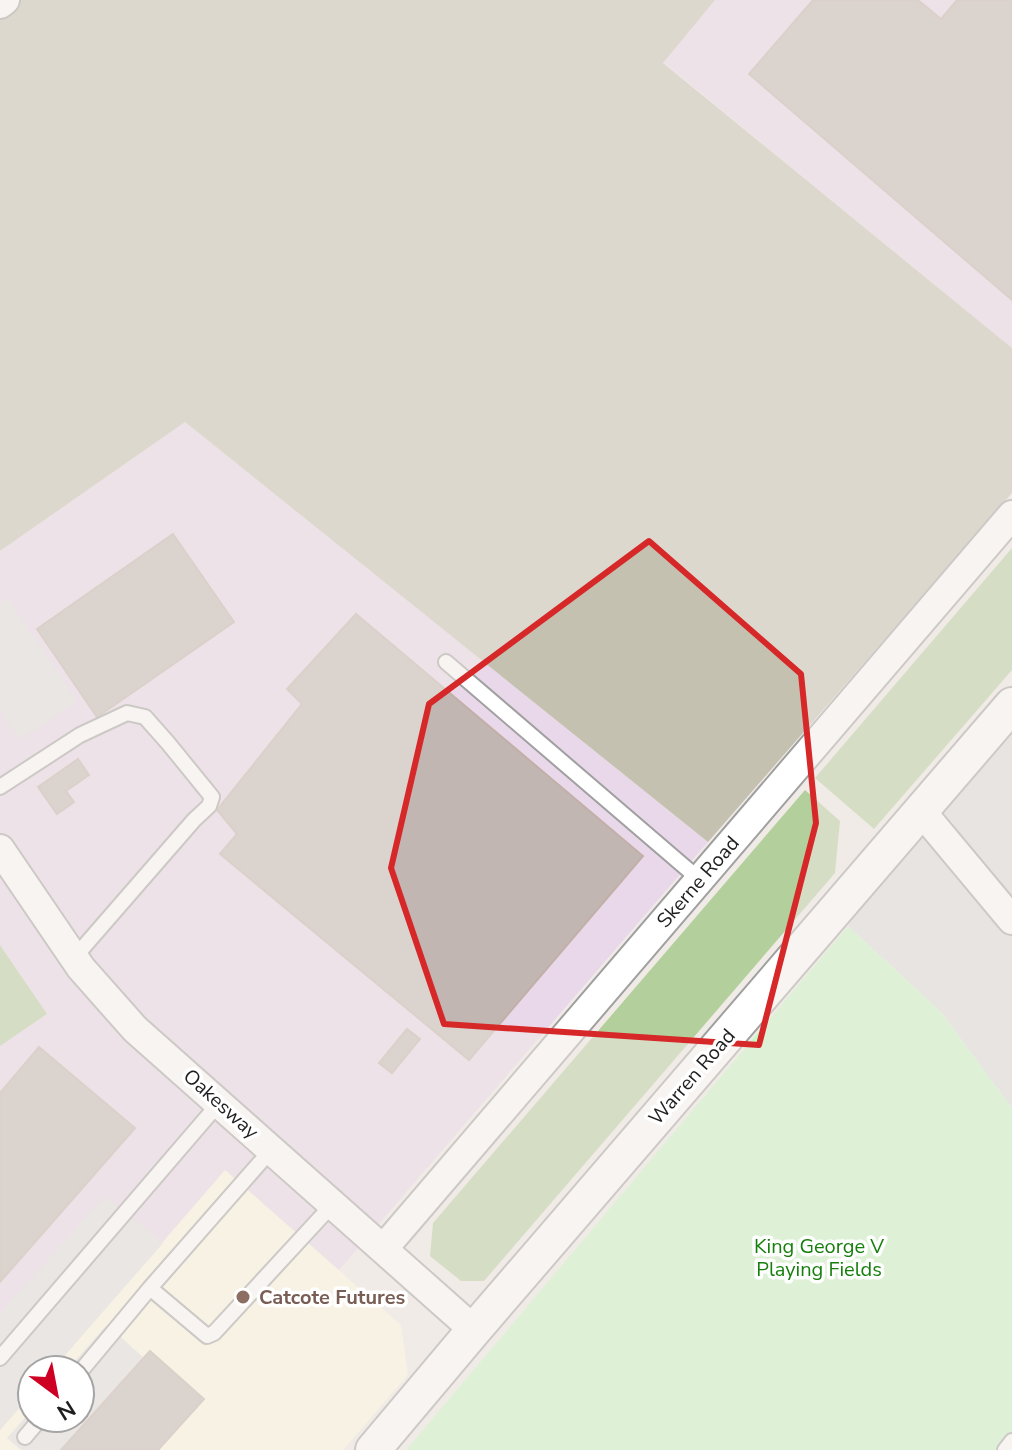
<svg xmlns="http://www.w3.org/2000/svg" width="1012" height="1450" font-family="'Nunito Sans',sans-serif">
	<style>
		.residential { fill: #dedcdd }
		.industrial { fill: #e9d8e9 }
		.education { fill: #fffae0 }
		.construction { fill: #c5c1b1 }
		.forest { fill: #b3cf9b }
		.park { fill: #c8f9c4 }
		.parking { fill: #dfdfdf }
		.building { fill: #c1b6b2; stroke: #c2afa8; stroke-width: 2 }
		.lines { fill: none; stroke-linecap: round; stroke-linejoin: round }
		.service-casing { stroke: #a0a0a0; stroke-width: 18 }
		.minor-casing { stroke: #a0a0a0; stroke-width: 32 }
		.tertiary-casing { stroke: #a0a0a0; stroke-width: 38 }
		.service { stroke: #fff; stroke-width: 14 }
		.minor { stroke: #fff; stroke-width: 28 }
		.tertiary { stroke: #fff; stroke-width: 34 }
		.marked { fill: none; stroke: #d62828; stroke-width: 6; stroke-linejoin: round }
		.education-dot { fill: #8d6e63; stroke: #fff; stroke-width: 3 }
		.labels { text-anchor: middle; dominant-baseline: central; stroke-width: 7; stroke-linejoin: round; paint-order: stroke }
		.street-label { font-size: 20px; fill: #1f1f1f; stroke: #fff }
		.park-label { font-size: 20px; fill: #167f0c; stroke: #fff }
		.education-label { font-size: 20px; font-weight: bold; fill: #785e54; stroke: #fff; text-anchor: start }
	</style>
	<rect width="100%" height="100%" fill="#f0ebe6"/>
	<path class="residential" d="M1012,705V1108L941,1012L848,926L921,811Z"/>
	<path class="industrial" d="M715,0H1012V348L663,62Z
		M185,422L708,842L339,1270L225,1171L52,1370H32V1393L0,1430V551Z"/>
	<path class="education" d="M225,1170L401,1325L408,1375L343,1450H0V1430L32,1393V1418H80V1370H52Z"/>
	<path class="construction" d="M0,0H715L663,63L1012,348V493L708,842L185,422L0,551Z"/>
	<path class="forest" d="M1012,548V670L874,829L815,778Z
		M805,790L840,821L835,873L484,1281H461L430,1256L433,1223Z
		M0,945L47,1014L0,1046Z"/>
	<path class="park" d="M848,926L941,1012L1012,1108V1450H406Z"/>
	<path class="parking" d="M7,598L77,701L20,740L0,711V603Z
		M105,1196L163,1243L52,1370H32V1393L0,1430V1313Z
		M107,1325L144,1358L61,1450H21L7,1438L32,1410V1418H80V1370H67Z"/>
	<path class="building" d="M813,0H918L941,19L957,0H1012V300L749,74Z
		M173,534L234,622L97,717L37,629Z
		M356,614L643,856L469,1060L220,854L237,834L217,810L302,704L287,689Z
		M78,759L89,775L66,791L74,802L57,814L38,787Z
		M407,1029L420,1039L392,1073L379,1063Z
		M39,1047L135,1128L0,1282V1093Z
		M150,1351L204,1399L158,1450H61Z"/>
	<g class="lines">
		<defs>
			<path id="service" d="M446,662L700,880
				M0,787L80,735L127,713L145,717L168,743L212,797L209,806L194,820L74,958
				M150,1288L207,1336L214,1333L333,1204
				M0,1358L220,1102
				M80,1372L150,1288L272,1149
				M25,1437L41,1418
				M1005,1450L1012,1441"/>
			<path id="minor" d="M0,4L5,0
				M921,811L1012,920
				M0,849L81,968L135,1029L474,1330
				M383,1249L1012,515"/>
			<path id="tertiary" d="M373,1450L474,1330L1012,705"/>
		</defs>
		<use href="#service" class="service-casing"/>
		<use href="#minor" class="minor-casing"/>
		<use href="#tertiary" class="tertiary-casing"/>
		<use href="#service" class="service"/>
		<use href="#minor" class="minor"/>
		<use href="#tertiary" class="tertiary"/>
	</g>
	<path d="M0 0H1012V1450H0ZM649,541L801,674L816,823L759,1045L444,1024L391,868L429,704Z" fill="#f0ebe6" fill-opacity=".55" fill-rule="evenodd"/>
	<path class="marked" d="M649,541L801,674L816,823L759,1045L444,1024L391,868L429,704Z"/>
	<circle class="education-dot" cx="243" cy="1297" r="8"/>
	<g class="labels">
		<g class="street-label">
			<text transform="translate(698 882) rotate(-49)">Skerne Road</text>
			<text transform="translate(692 1077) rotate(-49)">Warren Road</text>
			<text transform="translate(221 1104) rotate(42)">Oakesway</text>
		</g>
		<g class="park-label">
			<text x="819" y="1246">King George V<tspan x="819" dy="23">Playing Fields</tspan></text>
		</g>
		<g class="education-label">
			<text x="259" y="1297">Catcote Futures</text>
		</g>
	</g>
	<g transform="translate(56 1394) rotate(148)"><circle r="38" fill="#ffffff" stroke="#a5a5a5" stroke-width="2"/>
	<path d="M0-6L14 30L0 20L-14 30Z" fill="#ce0124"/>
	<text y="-12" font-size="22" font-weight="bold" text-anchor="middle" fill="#1f1f1f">N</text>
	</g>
</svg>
